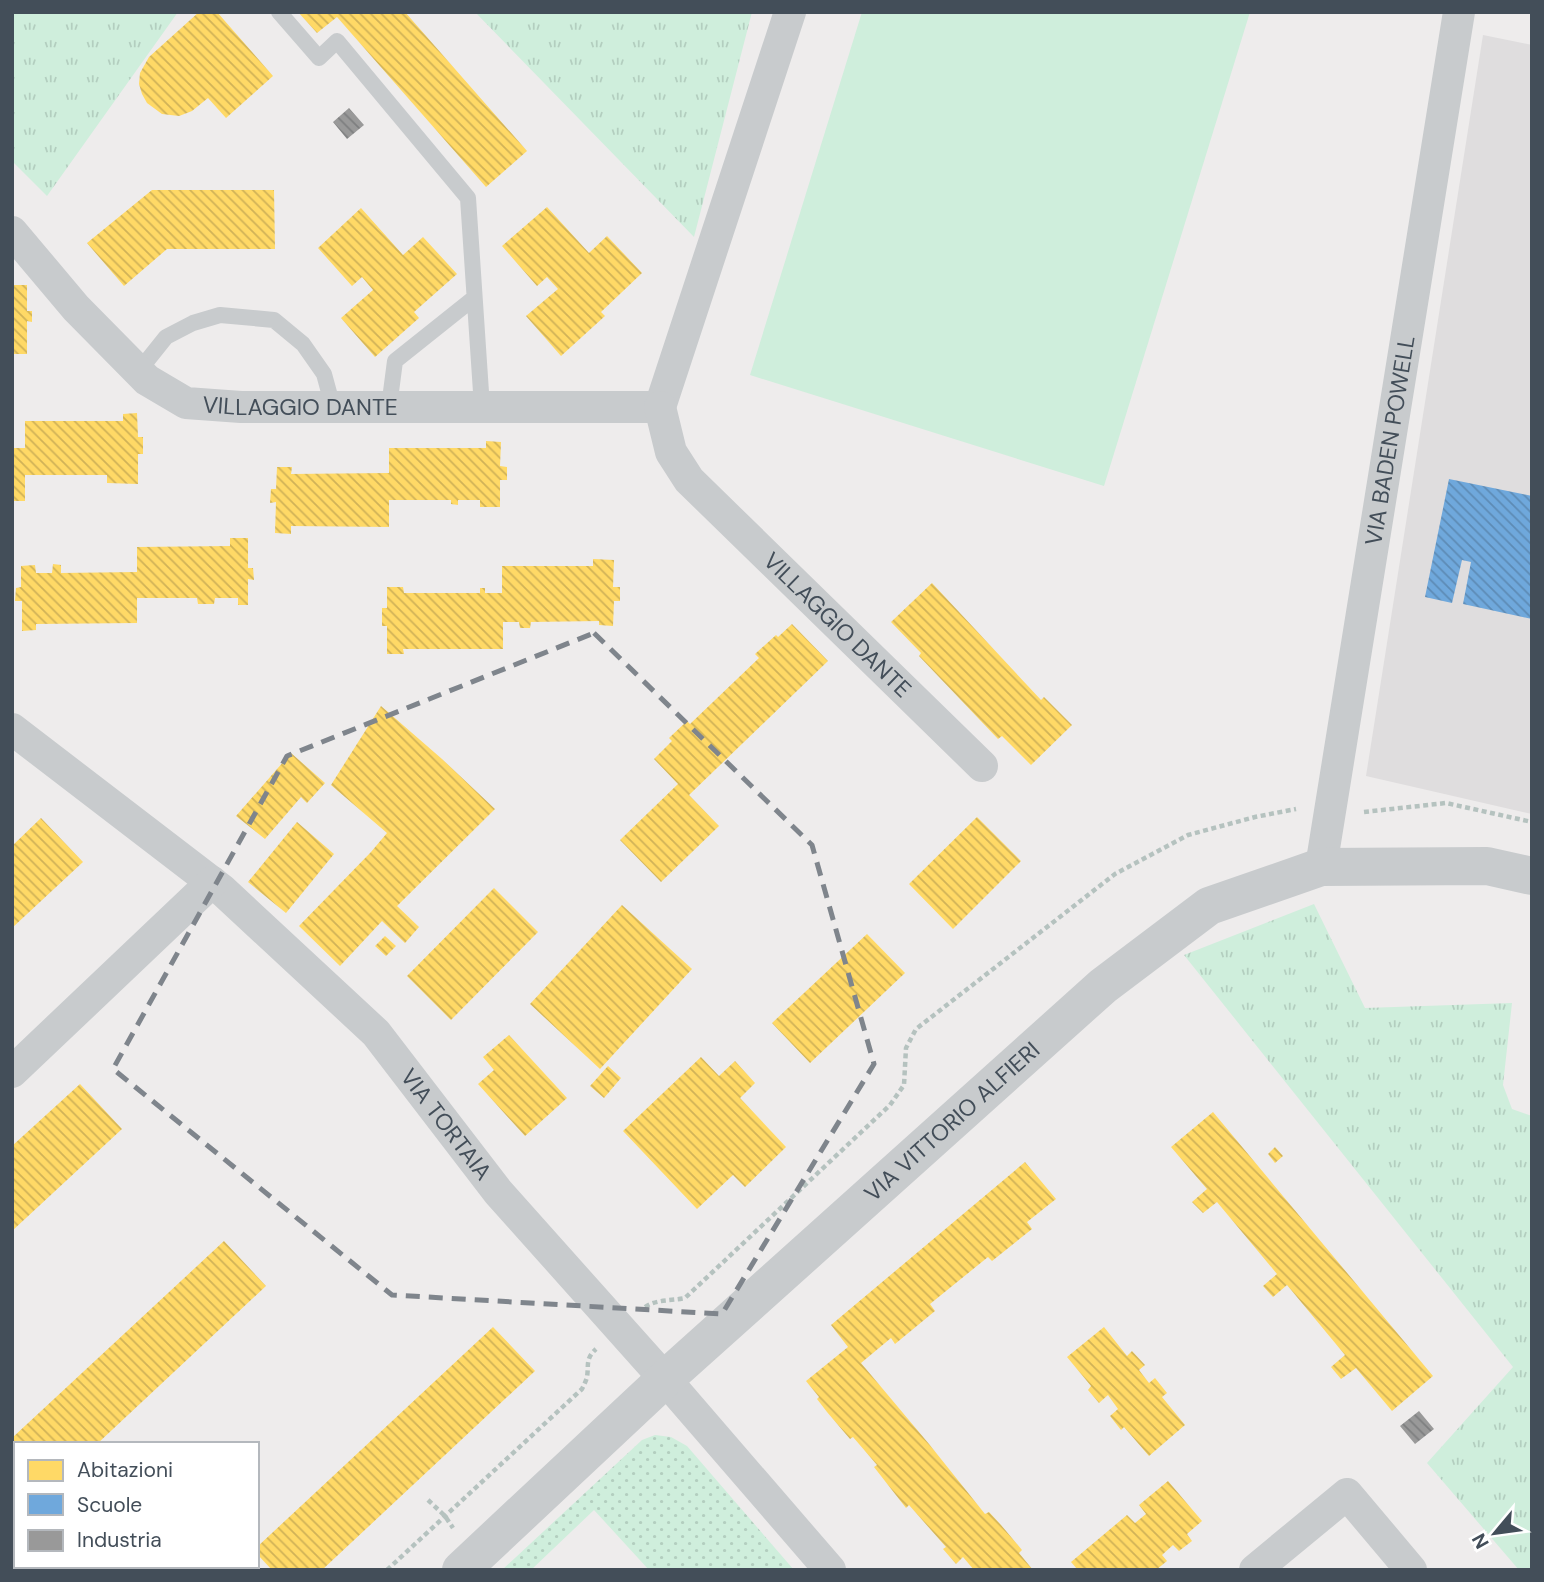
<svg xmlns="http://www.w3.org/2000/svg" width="1544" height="1582" font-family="'DM Sans',sans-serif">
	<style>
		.education { fill: #dfddde }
		.grass { fill: url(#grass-dots) }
		.park { fill: url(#park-tufts) }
		.garden { fill: #cfeedc }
		.homes { fill: url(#homes-back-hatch) }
		.schools { fill: url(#schools-back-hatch) }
		.industry { fill: url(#industry-back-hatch) }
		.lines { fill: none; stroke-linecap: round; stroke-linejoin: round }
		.path { stroke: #b5c2bf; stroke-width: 4.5; stroke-dasharray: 5 3.5; stroke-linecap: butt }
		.service { stroke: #c8cbcd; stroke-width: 16 }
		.minor { stroke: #c8cbcd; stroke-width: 32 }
		.tertiary { stroke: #c8cbcd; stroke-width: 38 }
		.marked { fill: none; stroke: #7f858c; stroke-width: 5; stroke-dasharray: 14 9; stroke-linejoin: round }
		.labels { text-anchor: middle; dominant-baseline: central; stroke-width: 7; stroke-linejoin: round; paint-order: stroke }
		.street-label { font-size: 23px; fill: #434e59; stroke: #fff }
	</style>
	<defs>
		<pattern id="grass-dots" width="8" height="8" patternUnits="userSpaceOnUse" patternTransform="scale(1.75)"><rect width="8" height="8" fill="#cfeedc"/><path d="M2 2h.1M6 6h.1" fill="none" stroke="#b3cebf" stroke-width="1.8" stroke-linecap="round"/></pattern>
		<pattern id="park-tufts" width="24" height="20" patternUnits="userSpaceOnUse" patternTransform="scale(1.75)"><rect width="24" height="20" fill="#cfeedc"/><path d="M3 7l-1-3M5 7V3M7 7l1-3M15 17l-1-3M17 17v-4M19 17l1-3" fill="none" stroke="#b3cebf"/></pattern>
		<pattern id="homes-back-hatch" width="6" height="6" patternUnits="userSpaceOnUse" patternTransform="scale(1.75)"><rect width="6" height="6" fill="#ffd966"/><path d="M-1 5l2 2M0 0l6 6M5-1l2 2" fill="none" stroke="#d0b257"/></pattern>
		<pattern id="schools-back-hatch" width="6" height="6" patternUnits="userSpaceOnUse" patternTransform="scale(1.75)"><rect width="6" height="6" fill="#6fa8dc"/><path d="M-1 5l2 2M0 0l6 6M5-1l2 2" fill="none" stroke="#5d8bb5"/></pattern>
		<pattern id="industry-back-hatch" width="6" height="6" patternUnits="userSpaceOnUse" patternTransform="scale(1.75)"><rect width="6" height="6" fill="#999"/><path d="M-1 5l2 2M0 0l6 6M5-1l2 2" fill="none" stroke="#7e7f80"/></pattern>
	</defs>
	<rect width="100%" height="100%" fill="#eeecec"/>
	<path class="education" d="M1483,35L1532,45V814L1366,776Z"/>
	<path class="grass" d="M655,1435L671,1437L687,1446L794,1570H649L594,1510L531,1570H502L642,1440Z"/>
	<path class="park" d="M12,12H178L47,196L12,161Z
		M475,12H752L694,237Z
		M1314,904L1365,1008L1512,1003L1503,1085L1512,1109L1532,1116V1570H1519L1427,1463L1513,1367L1184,955Z"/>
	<path class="garden" d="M862,12H1250L1104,486L750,375Z"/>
	<path class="homes" d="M199,12H217L273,76L226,118L208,98L192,111L187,113L179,116L162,114L147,103L142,94L139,84L140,73L149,57Z
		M298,12H405L527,151L486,187L337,17L317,33Z
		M152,190H274L275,249H167L124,286L87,243Z
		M547,207L589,253L607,236L642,273L601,312L605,316L561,356L526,316L558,289L547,277L537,286L502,246Z
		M361,208L403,255L423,237L457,274L414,312L419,318L375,357L341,318L373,290L362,277L352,286L318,248Z
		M12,285H27V311H32V322L27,321V354H12Z
		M137,413L138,437H143V454H138V484L107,483V475H25V501H12V448H25V421H123V414Z
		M486,441L501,442L500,466L507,467V480H500V507H480V500H458V505L451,504V500H389V527L291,526V534L275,533L276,502L270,503L271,489H276L277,467H292L291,474L389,473V448H486Z
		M230,538H248V568H253L254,580L248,579V605H238V598H215L214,604H198L197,598H137V623L36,624V630L22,631V601H15L16,588L21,587V566L35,565L36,573H52L53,564L61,565V573L137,572V547L230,546Z
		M593,559L614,560L613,587H620V601H614L613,626L599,625V621L531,622L530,628H520L519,622H503V649H403L404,654H387V626H382V608H387V587H403L404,593H480V588H485V593H502V566H593Z
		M932,583L1041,700L1044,697L1072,725L1031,765L1002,736L998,739L919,656L921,653L891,622Z
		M792,624L828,661L689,795L719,826L661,882L620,840L678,784L654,759L672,741L669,738L687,721L690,724L759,658L755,654L776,635L778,637Z
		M381,706L442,759L495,809L397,906L419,927L405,943L382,921L340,966L299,926L371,852L387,833L331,785Z
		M291,753L325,783L307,803L301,797L265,839L236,816Z
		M977,817L1021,861L953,929L909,884Z
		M41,818L83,862L12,928V846Z
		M297,822L334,854L286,913L248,882Z
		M494,888L538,932L451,1020L407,976Z
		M622,905L692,969L600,1069L530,1004Z
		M867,934L905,973L810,1063L772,1023Z
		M385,936L396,946L386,956L375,946Z
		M509,1035L567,1098L525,1136L478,1084L494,1070L483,1057Z
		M701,1057L719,1076L735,1061L755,1083L740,1098L786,1147L745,1187L733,1175L697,1209L623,1131Z
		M608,1066L621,1078L604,1098L590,1086Z
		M80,1084L122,1129L12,1231V1146Z
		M1213,1112L1433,1376L1392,1411L1356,1368L1341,1379L1331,1367L1345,1355L1287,1285L1273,1297L1263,1286L1277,1274L1217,1202L1203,1213L1192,1202L1207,1189L1171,1147Z
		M1275,1147L1283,1156L1275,1163L1268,1154Z
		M1025,1162L1056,1199L1027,1222L1032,1229L992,1261L988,1257L930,1304L935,1311L895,1344L891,1338L861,1363L929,1444L985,1514L989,1512L1001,1525L1022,1550L1019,1553L1033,1570H974L963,1557L956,1564L943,1549L946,1547L909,1505L906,1508L874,1467L877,1465L853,1437L850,1439L827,1412L817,1399L819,1397L806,1381L848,1347L831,1325Z
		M224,1241L266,1286L97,1444H16V1519L12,1522V1438Z
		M493,1327L535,1371L322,1570H272L257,1554V1547Z
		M1104,1327L1127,1356L1132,1351L1145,1365L1139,1370L1149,1383L1155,1378L1167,1393L1162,1397L1185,1425L1149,1456L1124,1427L1121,1430L1110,1416L1118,1409L1108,1395L1099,1403L1088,1390L1091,1386L1067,1357Z
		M1168,1481L1202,1521L1187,1534L1192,1541L1179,1551L1173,1545L1162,1555L1167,1561L1156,1570H1149L1148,1568L1146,1570H1078L1071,1562L1127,1515L1135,1523L1146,1514L1139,1505Z"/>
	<path class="schools" d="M1449,479L1532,496V619L1463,604L1471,562L1462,560L1452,603L1425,597Z"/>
	<path class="industry" d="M349,108L364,125L347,139L333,122Z
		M1419,1411L1434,1429L1415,1444L1400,1426Z"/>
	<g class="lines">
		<path class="path" d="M1364,812L1446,803L1532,822
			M645,1307C657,1299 671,1301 685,1298L890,1105L904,1085L906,1048L916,1029L1115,874L1188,835L1255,817L1296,809
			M428,1500L445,1516L453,1528
			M86,1566L89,1570
			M387,1570L582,1389C584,1385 586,1381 587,1377C589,1365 585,1359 596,1349"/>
		<path class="service" d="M279,12L319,58L337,41L468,198L482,407
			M138,372L166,337L193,323L220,315L274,320L303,344L324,374L333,407
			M389,407L395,361L474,298"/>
		<g class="minor">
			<path id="s1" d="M12,232L76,308L147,380L186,403L241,407H660L790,12"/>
			<path id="s2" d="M660,407L671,452L689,480L982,766"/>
			<path id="s3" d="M12,729L222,890L376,1033L498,1192L665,1379L830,1570"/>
			<path id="s4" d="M1321,867L1459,12"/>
			<path d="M12,1072L212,882"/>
			<path d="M1255,1570L1347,1494L1411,1570"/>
		</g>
		<path class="tertiary" id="s5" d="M461,1570L665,1379L1103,986L1209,906L1321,867L1487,866L1532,876"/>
	</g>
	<path class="marked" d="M594,633L812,845L874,1064L722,1314L392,1295L113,1069L287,756Z"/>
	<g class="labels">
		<g class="street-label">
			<text stroke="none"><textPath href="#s1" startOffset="360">VILLAGGIO DANTE</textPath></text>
			<text stroke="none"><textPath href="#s4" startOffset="432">VIA BADEN POWELL</textPath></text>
			<text stroke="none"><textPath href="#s2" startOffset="287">VILLAGGIO DANTE</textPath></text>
			<text stroke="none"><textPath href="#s5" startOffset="665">VIA VITTORIO ALFIERI</textPath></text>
			<text stroke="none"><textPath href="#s3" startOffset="590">VIA TORTAIA</textPath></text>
		</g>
	</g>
	<rect width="1544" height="1582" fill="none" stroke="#434e59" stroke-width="28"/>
	<rect x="14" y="1442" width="245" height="126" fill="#ffffff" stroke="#b4b8bd" stroke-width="2"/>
	<rect x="28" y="1460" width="35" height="21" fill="#ffd966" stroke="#b4b8bd" stroke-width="2"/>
	<text x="77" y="1477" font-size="21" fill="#434e59">Abitazioni</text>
	<rect x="28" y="1494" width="35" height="21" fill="#6fa8dc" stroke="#b4b8bd" stroke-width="2"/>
	<text x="77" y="1512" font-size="21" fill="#434e59">Scuole</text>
	<rect x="28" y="1530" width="35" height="21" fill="#999999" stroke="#b4b8bd" stroke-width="2"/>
	<text x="77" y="1547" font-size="21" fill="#434e59">Industria</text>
	<g transform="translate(1495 1533) rotate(241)" stroke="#ffffff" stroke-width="5" paint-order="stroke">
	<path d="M0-5L12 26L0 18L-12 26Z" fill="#434e59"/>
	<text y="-10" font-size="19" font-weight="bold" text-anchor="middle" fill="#434e59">N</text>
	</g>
</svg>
